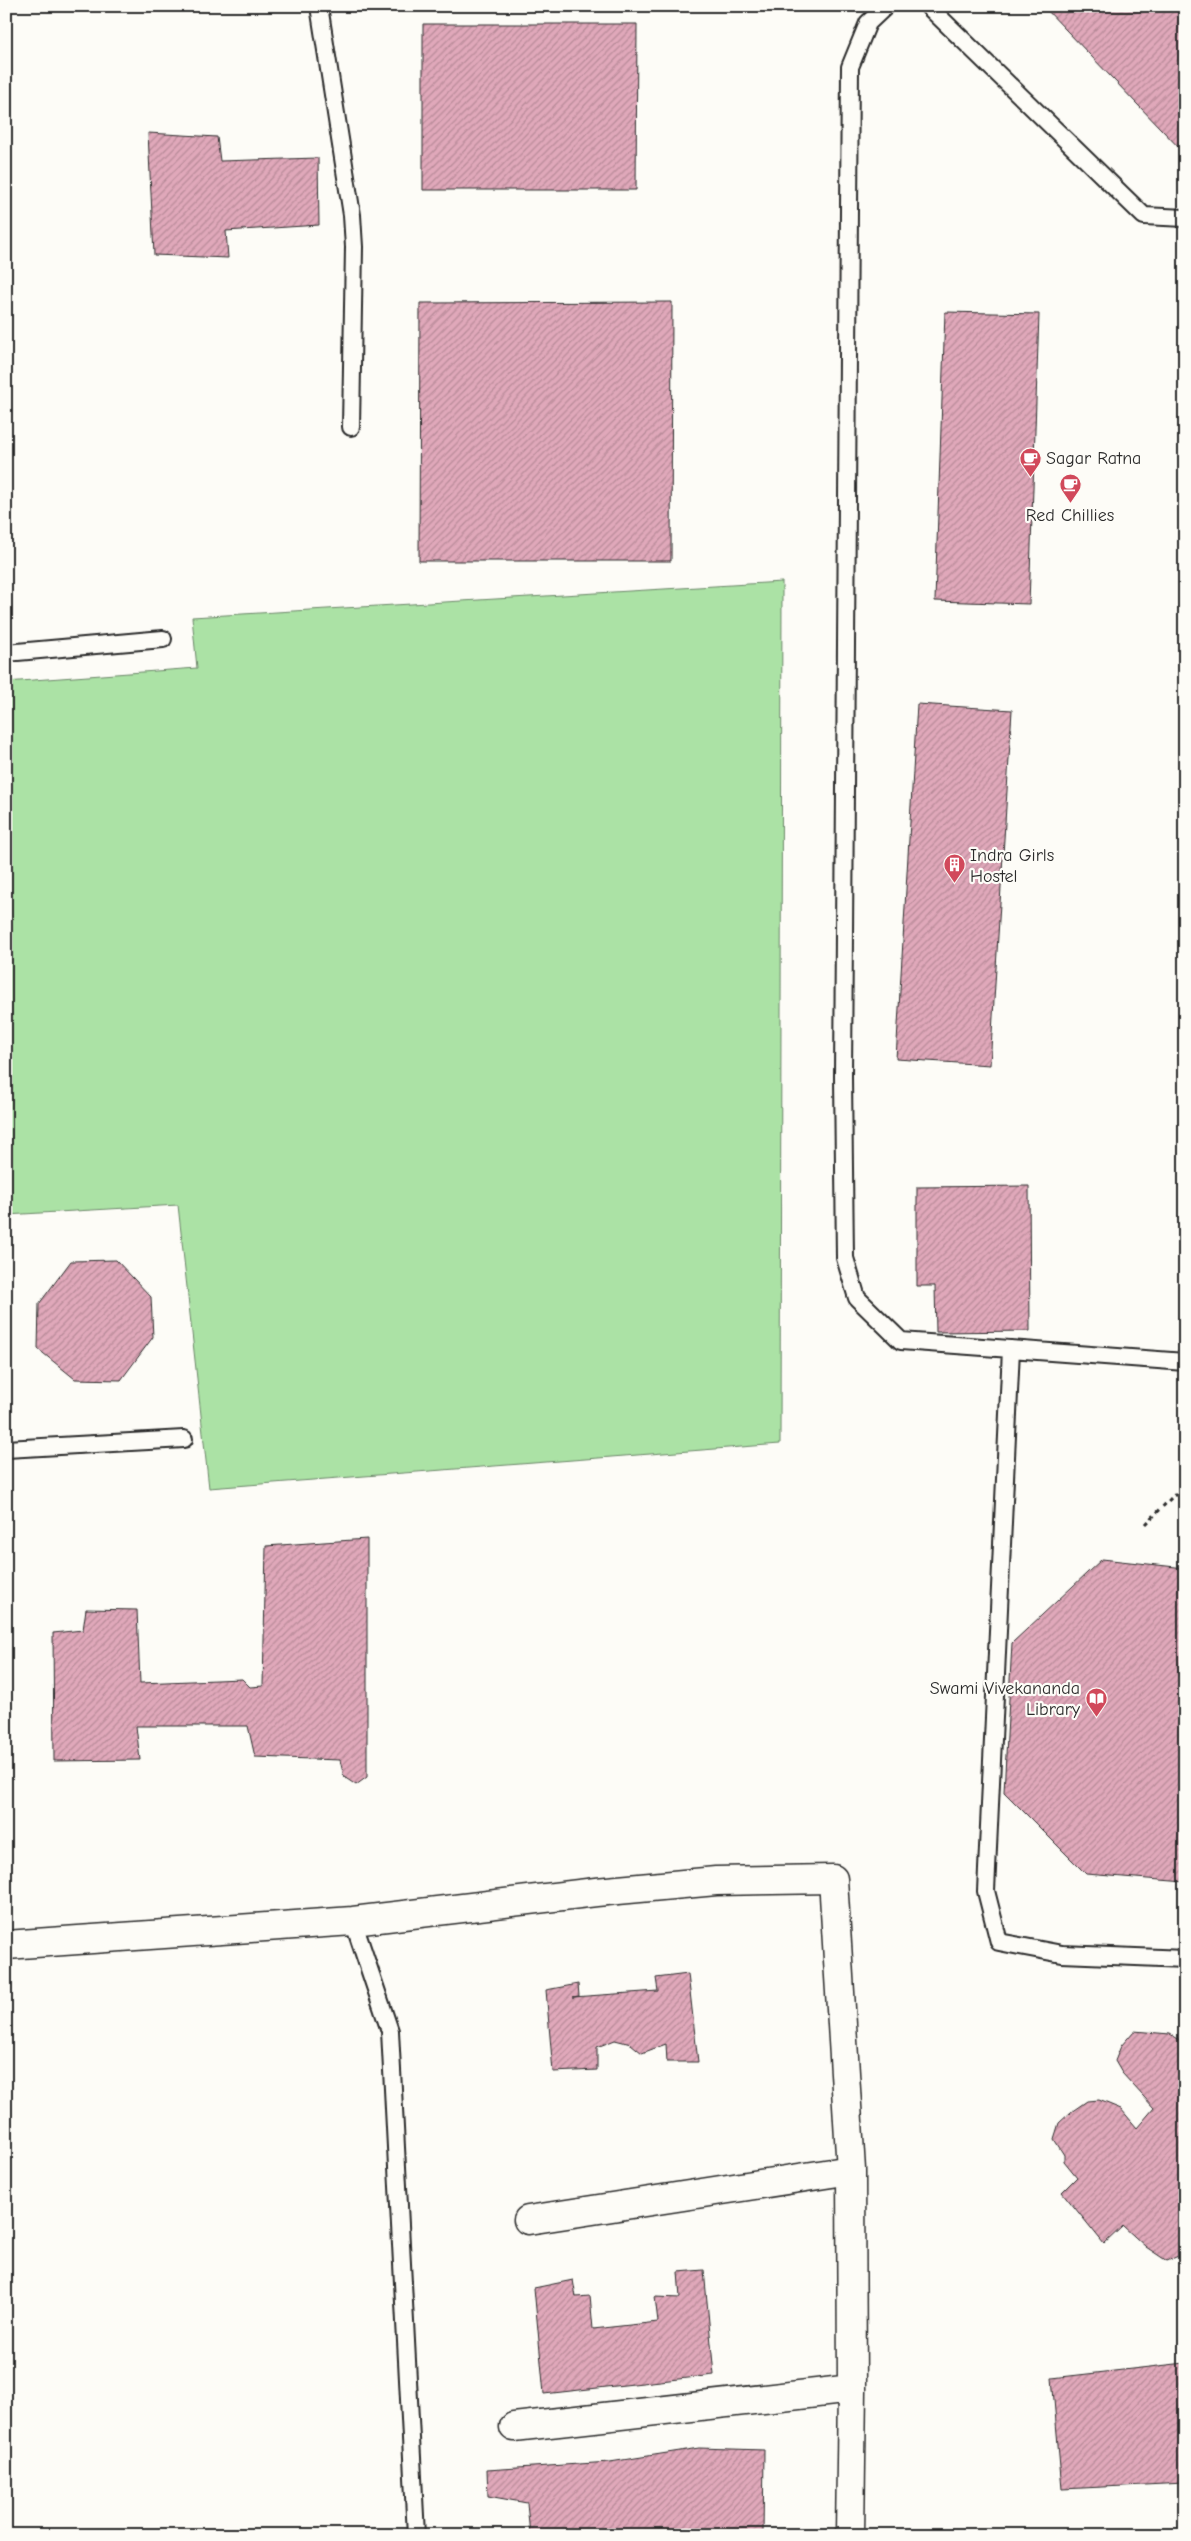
<svg xmlns="http://www.w3.org/2000/svg" width="1191" height="2541" font-family="'Comic Neue',sans-serif">
	<style>
		.pitch { fill: #abe2a5; stroke: #6b8668 }
		.building { fill: url(#building-hatch); stroke: #2b2b2b }
		.lines { fill: none; stroke-linecap: round; stroke-linejoin: round }
		.service-casing { stroke: #2b2b2b; stroke-width: 20 }
		.minor-casing { stroke: #2b2b2b; stroke-width: 31 }
		.path { stroke: #2b2b2b; stroke-width: 3; stroke-dasharray: 4 4; stroke-linecap: butt }
		.service { stroke: #fdfcf7; stroke-width: 16 }
		.minor { stroke: #fdfcf7; stroke-width: 28 }
		.labels { text-anchor: middle; dominant-baseline: central; stroke-width: 4.5; stroke-linejoin: round; paint-order: stroke }
		.poi-label { font-size: 18px; fill: #2b2b2b; stroke: #fdfcf7; text-anchor: start }
	</style>
	<defs>
		<pattern id="building-hatch" width="6" height="6" patternUnits="userSpaceOnUse" patternTransform="scale(1.25)"><rect width="6" height="6" fill="#e0a8ba"/><path d="M-1 1l2-2M0 6l6-6M5 7l2-2" fill="none" stroke="#b68997"/></pattern>
	</defs>
	<rect width="100%" height="100%" fill="#fdfcf7"/>
	<filter id="ink" filterUnits="userSpaceOnUse"><feTurbulence type="fractalNoise" baseFrequency=".02" numOctaves="2"/><feDisplacementMap in="SourceGraphic" scale="10" xChannelSelector="R" yChannelSelector="G"/><feConvolveMatrix kernelMatrix="1 2 1 2 8 2 1 2 1" color-interpolation-filters="sRGB"/></filter>
	<g filter="url(#ink)">
		<path class="pitch" d="M782,582L780,1444L209,1488L178,1205L6,1215V682L197,668L192,617Z"/>
		<path class="building" d="M1043,6H1185V154Z
			M423,24H637L636,190H423Z
			M148,133L217,137L220,161L318,158L319,225L226,231L228,258L154,255Z
			M672,302L671,561H419L420,303Z
			M945,312L1039,314L1029,604L935,601Z
			M917,704L1012,710L990,1065L896,1059Z
			M1029,1186L1030,1331L936,1332L935,1286H917V1187Z
			M116,1260L151,1297L153,1337L121,1380L75,1379L38,1349L39,1304L71,1261Z
			M367,1539V1777L356,1785L344,1777L340,1760L255,1757L248,1726H136L140,1760L54,1761L53,1633L83,1630L86,1609L137,1610L140,1683L242,1679L250,1687L263,1686L266,1546Z
			M1102,1559L1185,1568V1882L1086,1874L1004,1792L1012,1643Z
			M688,1974L698,2062H667L666,2044L642,2053L631,2044L615,2040L597,2047V2070L553,2072L546,1990L578,1984L579,1996L573,1997L658,1991L656,1978Z
			M1134,2031L1170,2034L1185,2043V2177L1181,2186L1185,2190V2253L1167,2261L1146,2247L1123,2226L1104,2244L1062,2192L1077,2177L1064,2161V2155L1054,2139L1059,2123L1071,2112L1087,2101L1099,2100L1121,2109L1137,2128L1154,2108L1122,2073L1115,2061L1121,2046Z
			M704,2270L714,2375L544,2394L534,2288L573,2280L576,2297L590,2296L593,2329L658,2322L655,2297L680,2298L678,2272Z
			M1185,2363V2483L1062,2489L1052,2378Z
			M699,2448L764,2450L763,2535H530L527,2503L488,2496L487,2470L610,2462Z"/>
		<g class="lines">
			<defs>
				<path id="service" d="M319,6L352,215L354,247L351,427
					M886,6L868,23L850,67L843,1077L845,1258L857,1298L901,1341L1185,1362
					M928,6L1144,216L1185,218
					M6,653L163,639
					M1011,1349L986,1891L999,1942L1062,1954L1185,1959
					M6,1449L184,1439
					M353,1921L390,2031L416,2535"/>
				<path id="minor" d="M6,1945L353,1921L596,1892L716,1881L833,1879L851,2170L852,2389L850,2535
					M528,2220L851,2170
					M514,2427L852,2389"/>
			</defs>
			<use href="#service" class="service-casing"/>
			<use href="#minor" class="minor-casing"/>
			<path class="path" d="M1146,1524L1174,1495L1185,1496"/>
			<use href="#service" class="service"/>
			<use href="#minor" class="minor"/>
		</g>
	</g>
	<defs>
		<symbol id="cafe-pin" viewBox="-11 -11 22 30"><path d="M0 17L-7.5 6A9.5 9.5 0 1 1 7.5 6Z" fill="#d1495b" stroke="#fdfcf7"/><path d="M-5.5-4.5H6V0H3Q3 3.5 0 3.5H-2.5Q-5.5 3.5-5.5 0ZM3-3.2v2h1.7v-2ZM-6 4.5H4V6H-6Z" fill="#fff"/></symbol>
		<symbol id="building-pin" viewBox="-11 -11 22 30"><path d="M0 17L-7.5 6A9.5 9.5 0 1 1 7.5 6Z" fill="#d1495b" stroke="#fdfcf7"/><path d="M-4-6H4V6H1V3H-1V6H-4ZM-2.5-4.3h1.7v1.8h-1.7ZM.8-4.3h1.7v1.8H.8ZM-2.5-1h1.7V.8h-1.7ZM.8-1h1.7V.8H.8Z" fill="#fff"/></symbol>
		<symbol id="library-pin" viewBox="-11 -11 22 30"><path d="M0 17L-7.5 6A9.5 9.5 0 1 1 7.5 6Z" fill="#d1495b" stroke="#fdfcf7"/><path d="M-6-4Q-3-5.5-.7-3.5V5Q-3 3-6 4ZM6-4Q3-5.5 .7-3.5V5Q3 3 6 4Z" fill="#fff"/></symbol>
	</defs>
	<g fill-rule="evenodd">
		<use href="#cafe-pin" x="1018" y="446" width="25" height="34"/>
		<use href="#cafe-pin" x="1058" y="472" width="25" height="34"/>
		<use href="#building-pin" x="942" y="852" width="25" height="34"/>
		<use href="#library-pin" x="1084" y="1686" width="25" height="34"/>
	</g>
	<g class="labels">
		<g class="poi-label">
			<text x="1046" y="458">Sagar Ratna</text>
			<text x="1070" y="515" text-anchor="middle">Red Chillies</text>
			<text x="970" y="855">Indra Girls<tspan x="970" dy="21">Hostel</tspan></text>
			<text x="1080" y="1688" text-anchor="end">Swami Vivekananda<tspan x="1080" dy="21">Library</tspan></text>
		</g>
	</g>
	<rect width="1191" height="2541" fill="none" stroke="#fdfcf7" stroke-width="25"/>
	<rect x="12" y="12" width="1166" height="2516" fill="none" stroke="#2b2b2b" stroke-width="2" filter="url(#ink)"/>
</svg>
